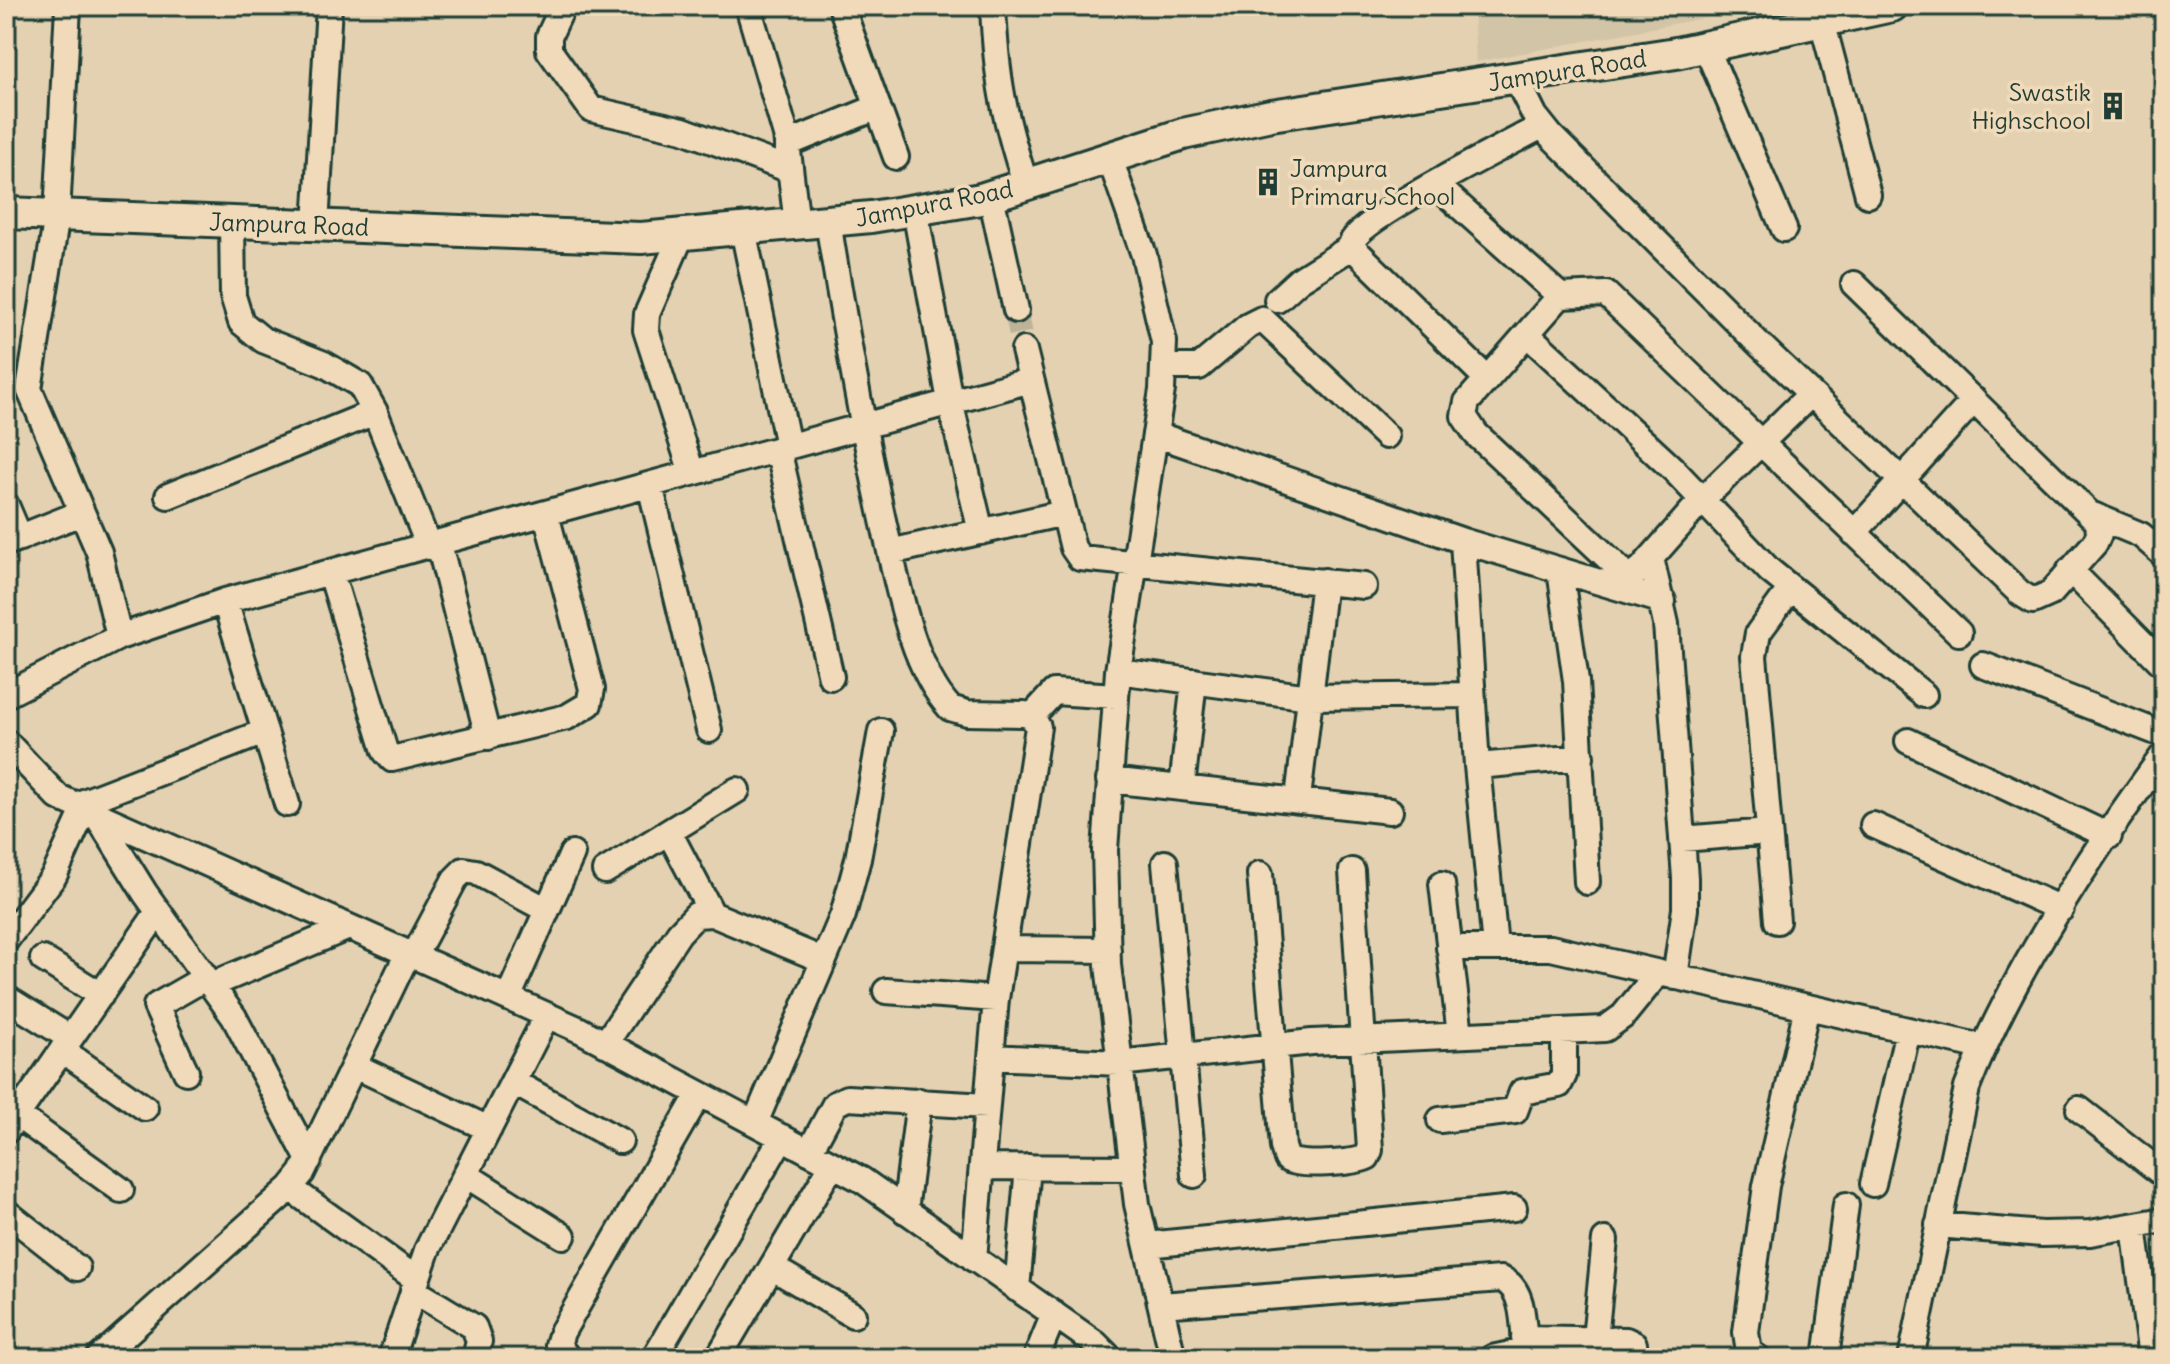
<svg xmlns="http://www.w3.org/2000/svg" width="2170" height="1364" font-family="Delius,sans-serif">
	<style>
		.built { fill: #d2c4a6 }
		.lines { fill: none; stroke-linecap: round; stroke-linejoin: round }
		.minor-tunnel { stroke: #bcb398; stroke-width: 24; stroke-dasharray: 24 12; stroke-linecap: butt }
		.minor-casing { stroke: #1f3d34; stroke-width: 30 }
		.tertiary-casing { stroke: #1f3d34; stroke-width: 36 }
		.minor { stroke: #f0dab9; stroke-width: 24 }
		.tertiary { stroke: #f0dab9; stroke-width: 30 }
		.labels { text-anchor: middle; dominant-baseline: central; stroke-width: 7; stroke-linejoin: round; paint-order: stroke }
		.street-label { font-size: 24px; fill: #1f3d34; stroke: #f0dab9 }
		.poi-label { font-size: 24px; fill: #1f3d34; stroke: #f0dab9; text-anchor: end }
	</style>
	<rect width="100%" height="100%" fill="#e3d1b1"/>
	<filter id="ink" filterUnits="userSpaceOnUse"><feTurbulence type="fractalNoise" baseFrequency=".0125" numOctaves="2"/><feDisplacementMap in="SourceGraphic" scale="16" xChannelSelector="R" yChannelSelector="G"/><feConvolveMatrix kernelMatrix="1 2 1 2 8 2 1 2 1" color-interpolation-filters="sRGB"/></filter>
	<g filter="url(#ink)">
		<path class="built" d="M1473,6H1765L1476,62Z"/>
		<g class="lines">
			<path class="minor-tunnel" d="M1016,310L1024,350"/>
			<defs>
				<path id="minor" d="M68,6L57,215L29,389L99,552L119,637
					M563,6L549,36V50L591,109L683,130L790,170
					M748,6L786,135L797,224
					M841,6L896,157
					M993,6C996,77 1004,118 1026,185
					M1822,21L1868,195
					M1706,47L1784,229
					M1516,78L1535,116L1551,136L1760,345L2020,593L2033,601L2051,593L2095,543L2099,534L2098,522L1854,284
					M787,144L878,107
					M1110,159L1144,255L1164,342L1162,390L1118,671L1105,850L1108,965L1137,1204L1173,1358
					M1435,184L1560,296L1606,294L1959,633
					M991,196L1016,310
					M915,210L950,401L981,532
					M828,221C845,328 863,433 887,538C899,591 913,668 950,708L967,713L1024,714L1032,716L1038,727L996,999L974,1259
					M232,222L233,296L241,322L263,340L324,364L360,385L375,412L429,547
					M316,225L329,6
					M743,229L788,446
					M682,234L647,314L646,330L692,473
					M1560,296L1467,402L1464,416L1476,434L1625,574L1636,573L1643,567L1702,500L1811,394
					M1277,300L1299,280L1353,246
					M1527,334L1674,470L1770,571L1924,695
					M1024,350L1073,548L1080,558L1364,586
					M1163,367H1199L1248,326L1262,319L1386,436
					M1487,379L1355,250L1352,242C1363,216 1509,144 1542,126
					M1155,434L1463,541L1663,601
					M778,449L831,677
					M650,485L709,730
					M168,496L375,412
					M6,505L20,538
					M2093,515L2141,535L2164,555
					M1854,533L1974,400
					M1463,541L1477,766L1495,946
					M6,543L81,513
					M439,544L488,737
					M890,552L1064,513
					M1651,558L1666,624L1685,878V909L1675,977
					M1560,570L1576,681L1587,882
					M2070,570L2164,665
					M331,573L385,751L392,759L567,717L589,704L592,689L546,514
					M225,601L287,804
					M1983,665L2164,735
					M1118,671L1310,697L1472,695
					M6,695L119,637L225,601L1031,380
					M1032,716L1054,692L1116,696
					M1908,741L2109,836
					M6,742L58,797L580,1030L862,1180L1095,1343L1110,1358
					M1477,766L1581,757
					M1109,780L1390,811
					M1182,787L1194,681
					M1298,798L1324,581
					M76,805L264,732
					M97,816L145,893L234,1017L309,1160
					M1873,825L2061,909
					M669,832L712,914
					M1682,839L1769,832
					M1165,863L1194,1175
					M605,871L737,790
					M1260,874L1283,1147L1287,1159C1300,1167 1353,1163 1367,1157L1370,1150L1352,871
					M1442,884L1460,1035
					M1777,921L1754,656L1758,633L1791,588
					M6,940L54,876L84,810
					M1449,948H1551L1982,1047
					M1004,949L1108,950
					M414,956L455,879L464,870L476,872L547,910
					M43,959L101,995
					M211,985L349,927
					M886,991L996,999
					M6,998L70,1038
					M508,998L572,854
					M605,1044L679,933L696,915L712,914L823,960
					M62,1050L145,1108
					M991,1057L1119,1063L1312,1042L1605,1029L1623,1016L1658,973
					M355,1066L489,1129
					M186,1072L156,1006L205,978
					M513,1082L620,1141
					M6,1107L121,1190
					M2079,1109L2164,1175
					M1440,1120L1515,1111L1522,1092L1559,1085L1564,1075V1031
					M755,1123L843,915L858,859L881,731
					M6,1131L158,912
					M809,1152L835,1104L847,1098L987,1106
					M982,1167L1131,1168
					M466,1175L563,1236
					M1873,1184L1908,1030
					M290,1188L416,1279
					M905,1211L919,1101
					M6,1212L77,1268
					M1938,1225L2042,1234L2090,1233L2164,1220
					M2134,1226L2151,1358
					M1147,1245L1514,1208
					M773,1268L853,1315
					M1017,1289L1028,1167
					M413,1290L474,1327L479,1341L475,1358
					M1161,1305L1501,1279C1527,1288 1523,1335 1526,1358
					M1524,1338L1626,1340L1634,1344L1636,1358
					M1595,1339L1605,1240
					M99,1358L290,1188L302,1173L408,953
					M391,1358L427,1250L547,1015
					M568,1358L558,1345L562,1332L699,1094
					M654,1358L782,1137
					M718,1358L832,1165
					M1036,1358L1054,1314
					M1492,1358L1525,1351
					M1758,1358L1749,1352L1746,1332L1766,1186L1807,1007
					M1826,1358L1846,1205
					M1911,1358L1967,1088C2009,978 2094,850 2164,754"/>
				<path id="tertiary" d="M6,213L641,238L871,217L981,199L1183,134L1271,115L1676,53L1892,6"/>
			</defs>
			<use href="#minor" class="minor-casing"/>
			<use href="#tertiary" class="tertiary-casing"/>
			<use href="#minor" class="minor"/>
			<use href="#tertiary" class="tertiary"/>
		</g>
	</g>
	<defs>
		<symbol id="building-bare" viewBox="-9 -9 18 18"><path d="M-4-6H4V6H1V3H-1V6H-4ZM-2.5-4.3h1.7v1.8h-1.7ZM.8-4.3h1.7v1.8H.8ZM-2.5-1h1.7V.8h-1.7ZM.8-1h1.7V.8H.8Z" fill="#1f3d34" stroke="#f0dab9" stroke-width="2.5" paint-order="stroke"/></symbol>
	</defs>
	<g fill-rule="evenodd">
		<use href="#building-bare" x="2093" y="86" width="40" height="40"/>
		<use href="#building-bare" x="1248" y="162" width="40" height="40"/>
	</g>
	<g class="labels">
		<g class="street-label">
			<text transform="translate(1567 70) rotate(-9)">Jampura Road</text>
			<text transform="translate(934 203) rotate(-11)">Jampura Road</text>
			<text transform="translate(289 224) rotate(2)">Jampura Road</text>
		</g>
		<g class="poi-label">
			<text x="2091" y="92">Swastik<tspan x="2091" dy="28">Highschool</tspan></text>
			<text x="1290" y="168" text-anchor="start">Jampura<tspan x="1290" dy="28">Primary School</tspan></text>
		</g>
	</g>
	<rect width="2170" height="1364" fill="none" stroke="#f0dab9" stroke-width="32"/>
	<rect x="16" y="16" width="2138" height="1332" fill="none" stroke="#1f3d34" stroke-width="3" filter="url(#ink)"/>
</svg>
